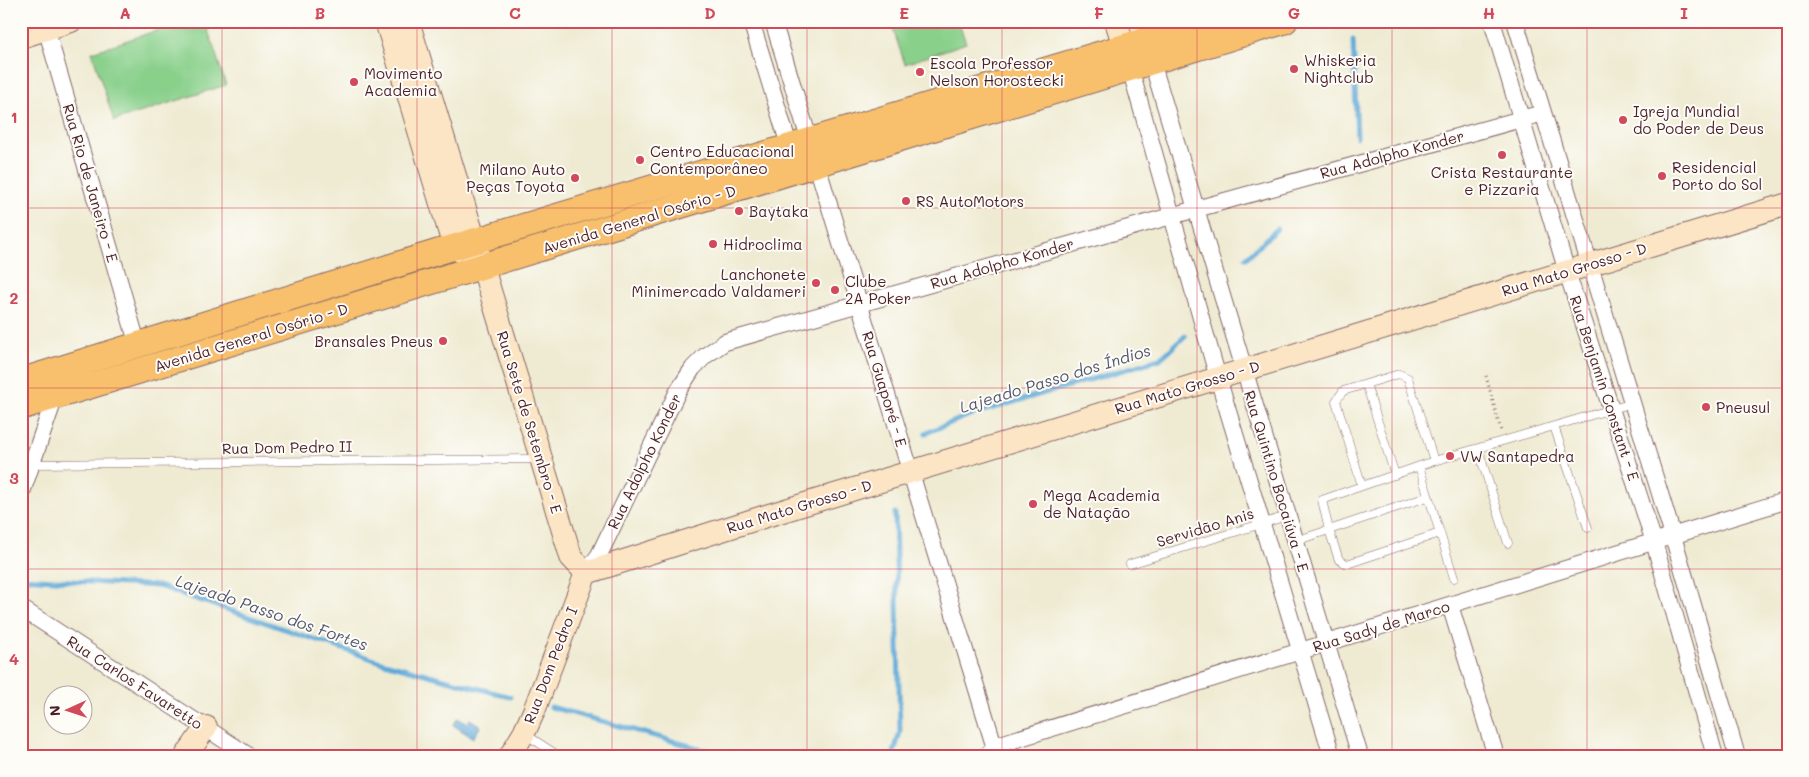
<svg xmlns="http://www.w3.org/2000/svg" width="1809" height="777" font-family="Mali,sans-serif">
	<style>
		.green { fill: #89d08b; stroke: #6a785b }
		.water { fill: #61aad8; stroke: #566482 }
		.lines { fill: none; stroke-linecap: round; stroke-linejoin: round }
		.stream { stroke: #61aad8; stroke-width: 5 }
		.lane-casing { stroke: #846666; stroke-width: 9 }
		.street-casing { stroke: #846666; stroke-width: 18 }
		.secondary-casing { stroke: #846666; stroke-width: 24 }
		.primary-casing { stroke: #846666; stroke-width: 27 }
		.path { stroke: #846666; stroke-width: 3; stroke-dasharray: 1 4; stroke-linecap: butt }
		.lane { stroke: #fff; stroke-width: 8 }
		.street { stroke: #fff; stroke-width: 16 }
		.secondary { stroke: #fce5c4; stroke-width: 22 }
		.primary { stroke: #f8bf6c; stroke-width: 25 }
		.grid { fill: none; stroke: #d1495b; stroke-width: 1; stroke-opacity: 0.55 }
		.poi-dot { fill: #d1495b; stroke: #fdfcf7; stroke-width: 2 }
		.labels { text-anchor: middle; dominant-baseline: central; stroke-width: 4; stroke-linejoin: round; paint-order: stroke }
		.poi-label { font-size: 15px; fill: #4a1f2b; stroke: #fdfcf7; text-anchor: start }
		.street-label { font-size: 15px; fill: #4a1f2b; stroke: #fdfcf7 }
		.water-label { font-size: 16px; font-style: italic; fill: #535770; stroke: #fdfcf7 }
		.neatline { fill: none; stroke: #d1495b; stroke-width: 2 }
		.grid-label { font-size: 16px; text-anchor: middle; font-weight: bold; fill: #d1495b }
	</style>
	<rect width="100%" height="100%" fill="#fdfcf7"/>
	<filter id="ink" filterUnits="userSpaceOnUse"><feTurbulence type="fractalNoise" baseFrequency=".02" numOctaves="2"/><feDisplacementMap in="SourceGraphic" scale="10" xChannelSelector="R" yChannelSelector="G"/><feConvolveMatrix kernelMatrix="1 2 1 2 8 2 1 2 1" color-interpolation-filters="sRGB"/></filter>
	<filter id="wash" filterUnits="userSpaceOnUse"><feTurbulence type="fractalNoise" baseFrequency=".0096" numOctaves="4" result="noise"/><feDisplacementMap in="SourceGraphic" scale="20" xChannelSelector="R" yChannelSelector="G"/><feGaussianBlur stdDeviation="1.12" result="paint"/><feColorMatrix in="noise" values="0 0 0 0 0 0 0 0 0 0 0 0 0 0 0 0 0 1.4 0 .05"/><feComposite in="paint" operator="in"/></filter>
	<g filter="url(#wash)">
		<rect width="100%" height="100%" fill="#efebd3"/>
		<path class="green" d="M185,21H205L226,85L114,121L92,52Z
			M890,21H958L966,43L905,64Z"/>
		<path class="water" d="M458,718L467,724L470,719L481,726L473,738L453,725Z"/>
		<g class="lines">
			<path class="stream" d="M1353,40L1357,137
				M1246,258L1277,229
				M926,433L970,415L1160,359L1185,336
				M21,578L158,586L381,662L510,697
				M551,707L726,756
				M893,756L900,732L895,513"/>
		</g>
	</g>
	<g filter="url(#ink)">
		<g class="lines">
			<defs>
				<path id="lane" d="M1399,374L1408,378L1434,461L1362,486L1336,401L1343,391Z
					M1366,384L1395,475
					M1478,449L1508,543
					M1434,461L1554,426
					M33,464L538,459
					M1419,466L1440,533
					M1362,486L1322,500L1329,530L1427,497
					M1588,528L1554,426L1633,403
					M1295,541L1329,530L1339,560L1347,564L1440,533L1454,578
					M1130,564L1287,516
					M525,734L559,756
					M976,756L994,746"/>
				<path id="street" d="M44,21L138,346
					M751,21L792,155
					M773,21L997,755
					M1492,21L1567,272L1654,542L1715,756
					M1515,21L1673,536L1737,756
					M1152,62L1360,756
					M1130,68L1218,378L1332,756
					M21,495L57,391
					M586,573L599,555L678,391L693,368L705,356L725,342L1196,209L1543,113
					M1450,605L1496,756
					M21,608L249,756
					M994,746L1788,500"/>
				<path id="secondary" d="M386,21L454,247L468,256
					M408,21L571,557L586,573
					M1116,21L1124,47
					M1140,21L1146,41
					M21,37L71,21
					M586,573L766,516L1788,204
					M186,756L206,727
					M510,756L524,733L534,711L586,573"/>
				<path id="primary" d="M21,381L438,252L1210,21
					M21,407L1285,21"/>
			</defs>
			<use href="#lane" class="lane-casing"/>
			<use href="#street" class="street-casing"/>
			<use href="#secondary" class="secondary-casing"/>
			<use href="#primary" class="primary-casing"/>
			<path class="path" d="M1486,376L1501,431"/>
			<use href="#lane" class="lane"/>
			<use href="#street" class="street"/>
			<use href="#secondary" class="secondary"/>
			<use href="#primary" class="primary"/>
		</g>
	</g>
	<path class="grid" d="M222,21V756M417,21V756M612,21V756M807,21V756M1002,21V756M1197,21V756M1392,21V756M1587,21V756M21,208H1788M21,388H1788M21,569H1788"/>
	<g class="poi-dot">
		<circle cx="1294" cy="69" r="5"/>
		<circle cx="920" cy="72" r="5"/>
		<circle cx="354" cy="82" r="5"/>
		<circle cx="1623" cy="120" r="5"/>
		<circle cx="1502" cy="155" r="5"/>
		<circle cx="640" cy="160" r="5"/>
		<circle cx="1662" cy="176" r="5"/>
		<circle cx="575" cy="178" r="5"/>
		<circle cx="906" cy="201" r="5"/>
		<circle cx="739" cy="211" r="5"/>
		<circle cx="713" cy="244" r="5"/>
		<circle cx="816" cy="283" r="5"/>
		<circle cx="835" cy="290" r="5"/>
		<circle cx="443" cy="341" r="5"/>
		<circle cx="1706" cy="407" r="5"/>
		<circle cx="1450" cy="456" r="5"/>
		<circle cx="1033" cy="504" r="5"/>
	</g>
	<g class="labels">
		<g class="poi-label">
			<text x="1304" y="60">Whiskeria<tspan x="1304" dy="17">Nightclub</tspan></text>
			<text x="930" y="63">Escola Professor<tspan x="930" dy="17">Nelson Horostecki</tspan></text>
			<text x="364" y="73">Movimento<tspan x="364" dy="17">Academia</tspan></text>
			<text x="1633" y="111">Igreja Mundial<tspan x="1633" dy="17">do Poder de Deus</tspan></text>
			<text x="650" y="151">Centro Educacional<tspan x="650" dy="17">Contemporâneo</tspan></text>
			<text x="1672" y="167">Residencial<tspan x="1672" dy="17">Porto do Sol</tspan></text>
			<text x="565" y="169" text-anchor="end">Milano Auto<tspan x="565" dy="17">Peças Toyota</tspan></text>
			<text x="1502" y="172" text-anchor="middle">Crista Restaurante<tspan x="1502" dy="17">e Pizzaria</tspan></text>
			<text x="916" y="201">RS AutoMotors</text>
			<text x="749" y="211">Baytaka</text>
			<text x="723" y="244">Hidroclima</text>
			<text x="806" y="274" text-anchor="end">Lanchonete<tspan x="806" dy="17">Minimercado Valdameri</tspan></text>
			<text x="845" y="281">Clube<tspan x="845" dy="17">2A Poker</tspan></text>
			<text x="433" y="341" text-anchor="end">Bransales Pneus</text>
			<text x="1716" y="407">Pneusul</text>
			<text x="1460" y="456">VW Santapedra</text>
			<text x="1043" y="495">Mega Academia<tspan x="1043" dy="17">de Natação</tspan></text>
		</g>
		<g class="street-label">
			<text transform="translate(1392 154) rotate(-15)">Rua Adolpho Konder</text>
			<text transform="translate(91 183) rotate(74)">Rua Rio de Janeiro - E</text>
			<text transform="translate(639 219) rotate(-17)">Avenida General Osório - D</text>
			<text transform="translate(1002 263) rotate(-16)">Rua Adolpho Konder</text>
			<text transform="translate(1574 269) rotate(-17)">Rua Mato Grosso - D</text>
			<text transform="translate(251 337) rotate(-17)">Avenida General Osório - D</text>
			<text transform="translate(1187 387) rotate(-17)">Rua Mato Grosso - D</text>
			<text transform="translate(1605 388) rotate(72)">Rua Benjamin Constant - E</text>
			<text transform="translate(885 389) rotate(73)">Rua Guaporé - E</text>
			<text transform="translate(530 422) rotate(73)">Rua Sete de Setembro - E</text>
			<text transform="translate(287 447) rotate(-1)">Rua Dom Pedro II</text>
			<text transform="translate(644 461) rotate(-64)">Rua Adolpho Konder</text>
			<text transform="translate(1277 481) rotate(73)">Rua Quintino Bocaiúva - E</text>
			<text transform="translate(799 506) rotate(-17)">Rua Mato Grosso - D</text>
			<text transform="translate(1205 527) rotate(-17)">Servidão Anis</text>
			<text transform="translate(1381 626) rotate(-17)">Rua Sady de Marco</text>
			<text transform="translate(550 665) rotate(-69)">Rua Dom Pedro I</text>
			<text transform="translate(135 682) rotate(33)">Rua Carlos Favaretto</text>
		</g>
		<g class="water-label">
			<text transform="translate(1055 378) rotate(-17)">Lajeado Passo dos Índios</text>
			<text transform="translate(272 612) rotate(19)">Lajeado Passo dos Fortes</text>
		</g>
	</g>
	<rect width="1809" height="777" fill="none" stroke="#fdfcf7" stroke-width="55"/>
	<g transform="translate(68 710) rotate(267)"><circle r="24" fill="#fdfcf7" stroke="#b5a4a5"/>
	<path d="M0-4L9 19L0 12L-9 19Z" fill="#d1495b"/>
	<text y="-8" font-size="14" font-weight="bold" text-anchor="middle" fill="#4a1f2b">N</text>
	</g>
	<rect x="28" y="28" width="1754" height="722" class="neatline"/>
	<g class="grid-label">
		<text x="125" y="19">A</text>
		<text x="320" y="19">B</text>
		<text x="515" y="19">C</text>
		<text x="710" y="19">D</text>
		<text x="904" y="19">E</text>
		<text x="1099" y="19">F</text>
		<text x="1294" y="19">G</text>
		<text x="1489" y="19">H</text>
		<text x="1684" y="19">I</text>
		<text x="14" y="123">1</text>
		<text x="14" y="304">2</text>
		<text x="14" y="484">3</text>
		<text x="14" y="665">4</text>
	</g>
</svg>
